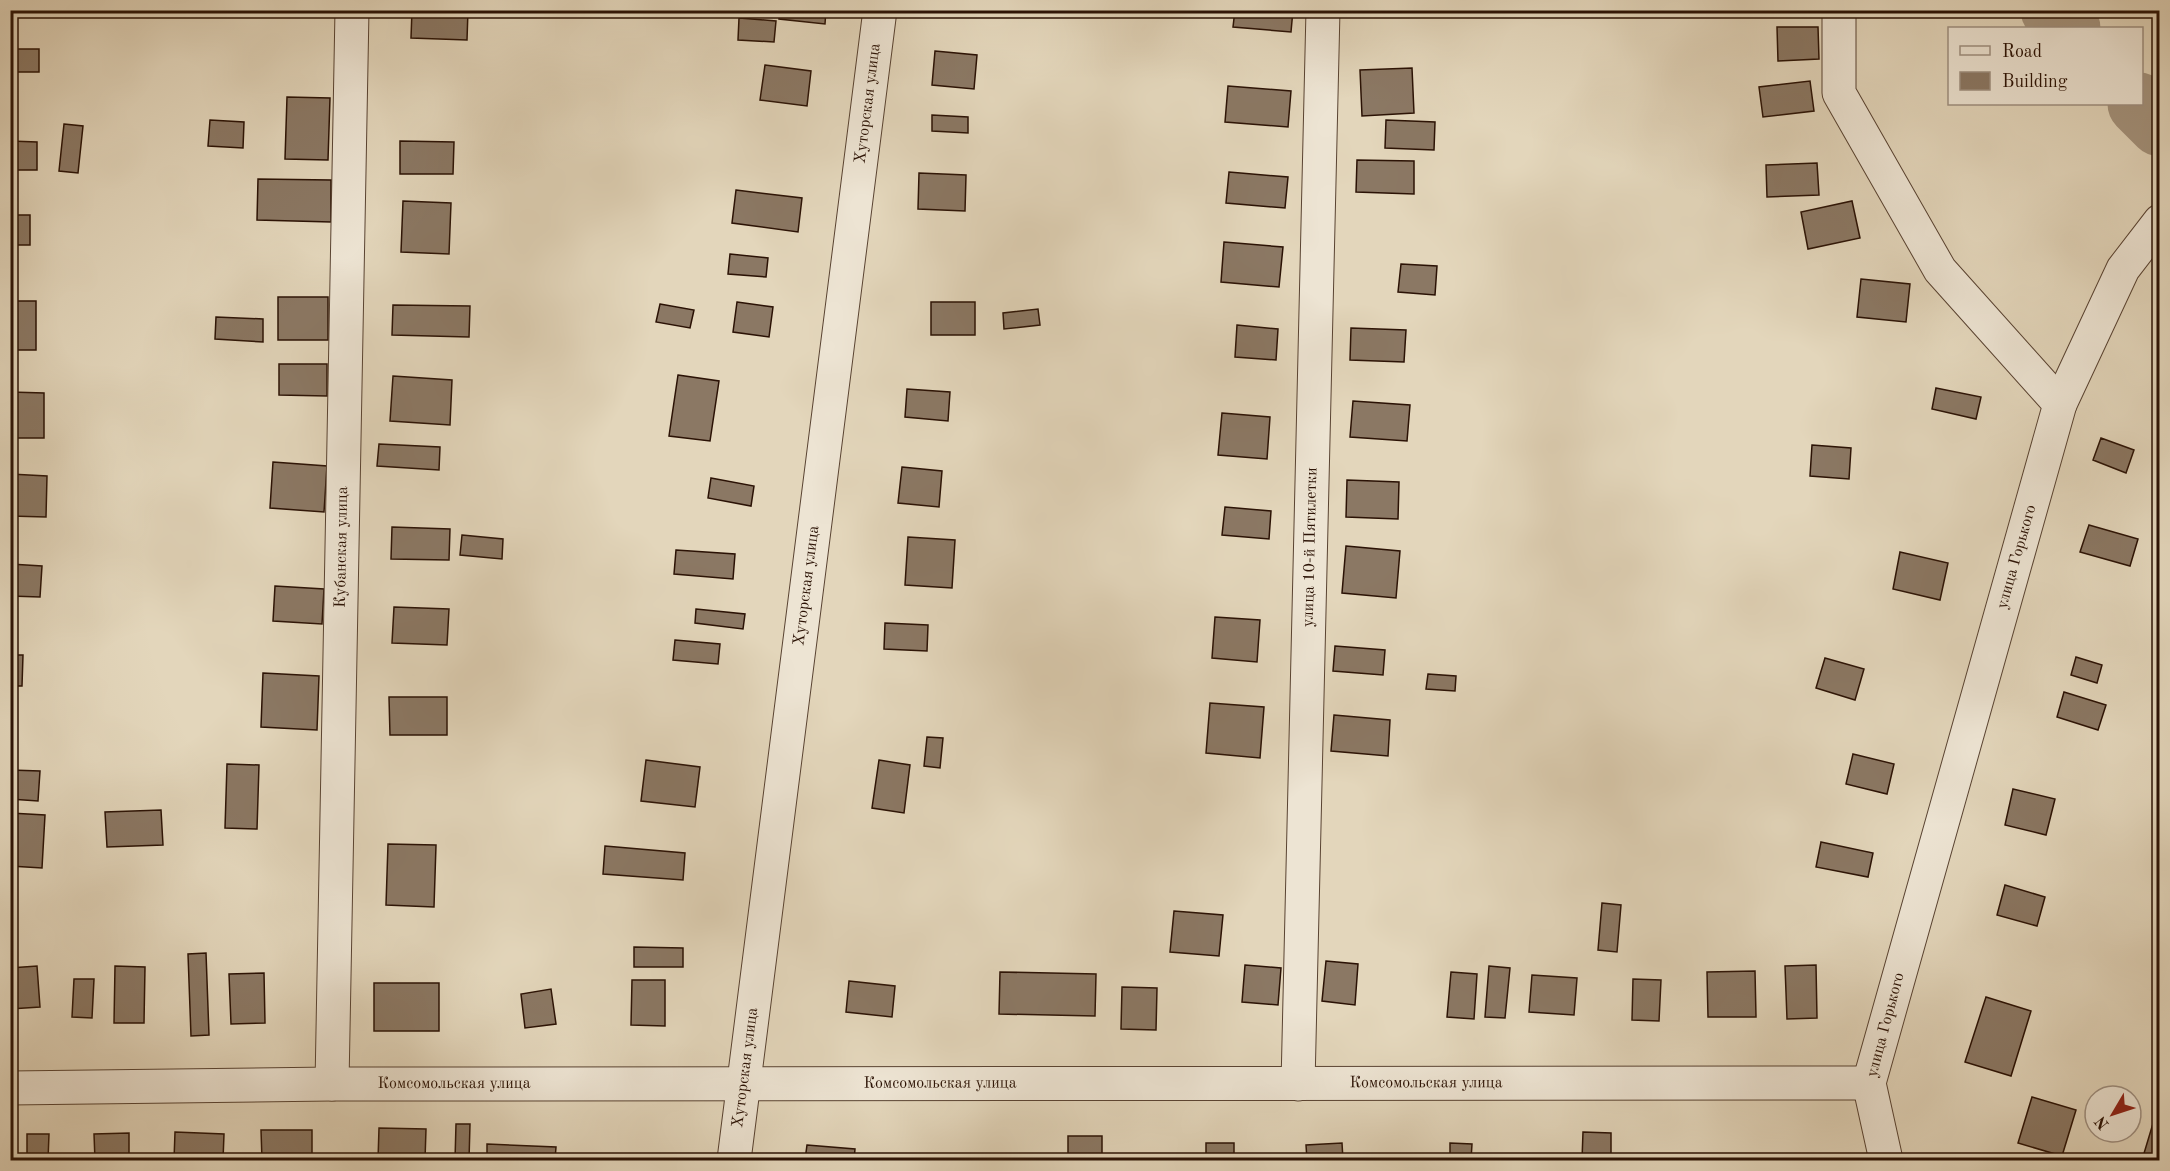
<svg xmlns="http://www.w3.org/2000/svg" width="2170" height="1171" font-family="'Old Standard TT',serif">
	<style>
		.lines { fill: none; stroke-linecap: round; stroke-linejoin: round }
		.river { stroke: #a4937d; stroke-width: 63 }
		.building { fill: #8b7864; stroke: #2b1205; stroke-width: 1.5 }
		.minor-casing { stroke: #594332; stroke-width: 35 }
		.minor { stroke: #ede4d3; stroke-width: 33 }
		.labels { text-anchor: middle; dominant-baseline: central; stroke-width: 5; stroke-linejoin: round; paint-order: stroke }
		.street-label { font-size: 16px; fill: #2b1205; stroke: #ede4d3 }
	</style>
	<rect width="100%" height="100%" fill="#e3d6bb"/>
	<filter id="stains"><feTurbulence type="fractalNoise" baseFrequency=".00333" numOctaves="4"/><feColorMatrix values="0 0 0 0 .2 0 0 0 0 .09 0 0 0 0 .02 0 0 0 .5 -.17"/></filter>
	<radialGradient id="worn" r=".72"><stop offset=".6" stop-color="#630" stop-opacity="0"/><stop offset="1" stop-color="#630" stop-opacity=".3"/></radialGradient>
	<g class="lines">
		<path class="river" d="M2052,10L2069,28
			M2139,104L2160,125"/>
	</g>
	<path class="building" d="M412,10H468L467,40L411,38Z
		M780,10H826L825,24L779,19Z
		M1235,10H1293L1291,32L1233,27Z
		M739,18L776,21L774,42L738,40Z
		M1777,27H1818L1819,59L1778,61Z
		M10,49H39V72H10Z
		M935,51L977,55L974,89L932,85Z
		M765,65L811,71L807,106L760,100Z
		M1412,68L1414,113L1362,116L1360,70Z
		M1810,81L1814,111L1763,117L1759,87Z
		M1228,86L1291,91L1288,127L1225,122Z
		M287,97L330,98L328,160L285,159Z
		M932,115L968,117V133L932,131Z
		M210,120L244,122L243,148L208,146Z
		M1386,120L1435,122L1434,150L1385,148Z
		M64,124L83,126L78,173L59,171Z
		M10,141L37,142V170H10Z
		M400,141L454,142L453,174H400Z
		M1357,160L1414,161V194L1356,192Z
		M1817,163L1819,195L1767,197L1766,165Z
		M1229,172L1288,177L1285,208L1226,203Z
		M919,173L966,175L965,211L918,209Z
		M258,179L331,180V222L257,220Z
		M736,190L802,198L798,232L732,223Z
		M403,201L451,203L449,254L401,252Z
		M1852,201L1860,238L1808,249L1801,212Z
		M10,215H30V245H10Z
		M1224,242L1283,247L1279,287L1221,282Z
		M730,254L768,258L766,277L728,274Z
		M1401,264L1437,266L1435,295L1398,292Z
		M1861,279L1910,284L1906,322L1857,317Z
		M278,297H328V340H278Z
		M10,301H36V350H10Z
		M737,302L773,307L769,337L733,332Z
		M931,302H975V335H931Z
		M660,304L694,310L690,328L656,322Z
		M393,305L470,306L469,337L392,335Z
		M1038,309L1040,325L1004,329L1003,313Z
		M216,317L263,319V342L215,339Z
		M1237,325L1278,329L1276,360L1235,357Z
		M1351,328L1406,330L1404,362L1350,360Z
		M279,364H327V396L279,395Z
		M678,375L719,381L710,441L669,436Z
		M393,376L452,380L450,425L390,421Z
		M1936,388L1981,397L1976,419L1932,409Z
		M907,389L950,392L948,421L905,417Z
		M10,392L44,393V438H10Z
		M1353,401L1410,405L1407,441L1350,437Z
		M1222,413L1270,417L1267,459L1218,455Z
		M2101,438L2134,450L2126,473L2093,460Z
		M379,444L440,447L439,470L377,466Z
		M1812,445L1851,448L1849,479L1810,476Z
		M273,462L327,466L324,512L270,508Z
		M902,467L942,471L939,507L898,503Z
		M10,474L47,476L46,517L10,516Z
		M711,478L754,486L751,506L708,498Z
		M1347,480L1399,482L1398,519L1346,517Z
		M1225,507L1271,511L1269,539L1222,535Z
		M2089,525L2138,539L2130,566L2080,552Z
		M392,527L450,529L449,560L391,559Z
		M462,535L503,539L502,559L460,555Z
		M908,537L955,540L952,588L905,585Z
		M1346,546L1400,551L1396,598L1342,593Z
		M676,550L735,554L733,579L674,574Z
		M1900,552L1948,563L1940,600L1893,589Z
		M10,564L42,566L40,597L10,596Z
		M275,586L324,589L322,624L273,621Z
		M394,607L449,609L447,645L392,643Z
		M696,609L745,614L743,629L695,623Z
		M1215,617L1260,620L1257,662L1212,658Z
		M885,623L928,625L927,651L884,649Z
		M675,640L720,644L718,664L673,660Z
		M1335,646L1385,650L1383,675L1333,671Z
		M10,655H23L22,686H10Z
		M2076,657L2102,665L2097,683L2071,675Z
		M1825,658L1864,669L1855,700L1816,688Z
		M263,673L319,676L317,730L261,727Z
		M1428,674L1456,676L1455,691L1426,689Z
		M2064,692L2106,705L2098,730L2057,717Z
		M389,697H447V735H390Z
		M1210,703L1264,707L1260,758L1206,753Z
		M1334,715L1390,720L1388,756L1331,751Z
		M927,737L943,738L940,768L924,766Z
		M1853,754L1894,764L1887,794L1846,784Z
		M646,760L700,767L695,807L641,801Z
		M879,760L910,765L904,813L872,808Z
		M227,764L259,765L257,829L225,828Z
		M10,770L40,771L38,801L10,799Z
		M2013,789L2055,799L2046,835L2005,825Z
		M161,810L163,845L107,847L105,812Z
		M10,813L45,815L42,868L10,866Z
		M1821,842L1873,853L1868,877L1816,867Z
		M388,844L436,845L434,907L386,905Z
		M605,846L685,853L683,880L603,874Z
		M2005,885L2045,897L2037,926L1997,915Z
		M1602,903L1621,905L1617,952L1598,950Z
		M1174,911L1223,915L1219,956L1170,952Z
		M634,947L683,948V967H634Z
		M206,953L209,1035L191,1036L188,954Z
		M1326,961L1358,964L1355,1005L1322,1001Z
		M1245,965L1281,968L1278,1005L1242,1002Z
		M1816,965L1817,1018L1787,1019L1785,966Z
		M37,966L40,1007L10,1009V968Z
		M115,966L145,967L144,1023H114Z
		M1489,966L1510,968L1505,1018L1485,1017Z
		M1755,971L1756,1017H1708L1707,972Z
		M1000,972L1096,974L1095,1016L999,1014Z
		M1451,972L1477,974L1474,1019L1447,1017Z
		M264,973L265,1023L231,1024L229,974Z
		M1532,975L1577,978L1574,1015L1529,1012Z
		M74,979H94L92,1018L72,1017Z
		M1633,979L1661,980L1659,1021L1632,1020Z
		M632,980H665V1026L631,1025Z
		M849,981L895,986L892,1017L846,1012Z
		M374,983H439V1031H374Z
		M1122,987L1157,988L1156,1030L1121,1029Z
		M551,989L556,1024L525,1028L521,994Z
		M1986,997L2031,1011L2011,1076L1965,1062Z
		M2032,1097L2076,1110L2062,1156L2018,1143Z
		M2154,1120L2160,1121V1160H2142Z
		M456,1124H470L469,1160H455Z
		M379,1128L426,1129L425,1160H378Z
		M261,1130H312V1160H262Z
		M175,1132L224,1134L223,1160H174Z
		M1583,1132L1611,1133V1160H1582Z
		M129,1133V1160H95L94,1134Z
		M27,1134H49L48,1160H27Z
		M1068,1136H1102V1160H1068Z
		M1206,1143H1234V1160H1206Z
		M1342,1143L1343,1160H1307L1306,1145Z
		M1450,1143L1472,1144L1471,1160H1450Z
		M487,1144L556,1147L555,1160H487Z
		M807,1145L855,1149L854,1160H805Z
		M1744,1155L1745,1160H1704V1159Z"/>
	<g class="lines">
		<defs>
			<g id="minor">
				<path d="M1839,10V93L1940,270L2060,404L1869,1083L1886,1160"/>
				<path d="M2060,404L2123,269L2160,221"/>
				<path id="s1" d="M332,1084L352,10"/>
				<path id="s2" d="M1298,1084L1323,10"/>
				<path id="s3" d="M10,1088L332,1084L1869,1083"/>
				<path id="s4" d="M734,1160L880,10"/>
			</g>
		</defs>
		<use href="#minor" class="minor-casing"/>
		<use href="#minor" class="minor"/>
	</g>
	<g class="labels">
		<g class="street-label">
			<text stroke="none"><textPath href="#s4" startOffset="1065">Хуторская улица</textPath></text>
			<text stroke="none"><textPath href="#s1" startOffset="537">Кубанская улица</textPath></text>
			<text stroke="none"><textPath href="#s2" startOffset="537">улица 10-й Пятилетки</textPath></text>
			<text transform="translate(2017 557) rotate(-74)">улица Горького</text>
			<text stroke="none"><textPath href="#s4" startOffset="579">Хуторская улица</textPath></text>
			<text transform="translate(1886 1025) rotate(-75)">улица Горького</text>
			<text stroke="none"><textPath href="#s4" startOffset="93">Хуторская улица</textPath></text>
			<text stroke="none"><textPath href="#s3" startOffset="444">Комсомольская улица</textPath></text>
			<text stroke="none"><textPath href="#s3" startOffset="930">Комсомольская улица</textPath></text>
			<text stroke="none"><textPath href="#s3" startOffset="1416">Комсомольская улица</textPath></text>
		</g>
	</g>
	<rect width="2170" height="1171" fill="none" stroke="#e3d6bb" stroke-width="36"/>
	<rect x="12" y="12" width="2146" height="1147" fill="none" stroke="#2b1205" stroke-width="3"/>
	<rect x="18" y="18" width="2134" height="1135" fill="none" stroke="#2b1205" stroke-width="1.5"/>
	<rect x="1948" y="27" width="195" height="78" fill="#ede4d3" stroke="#9f9081" stroke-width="1.5"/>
	<rect x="1960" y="46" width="30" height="9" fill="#ede4d3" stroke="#9f9081" stroke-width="1.5"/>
	<text x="2002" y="57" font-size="18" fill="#2b1205">Road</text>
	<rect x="1960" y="72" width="30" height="18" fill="#8b7864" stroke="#9f9081" stroke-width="1.5"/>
	<text x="2002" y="87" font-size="18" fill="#2b1205">Building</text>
	<g transform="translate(2113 1114) rotate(231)"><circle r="28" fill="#ede4d3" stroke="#9f9081" stroke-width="1.5"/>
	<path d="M0-4.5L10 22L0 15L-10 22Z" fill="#8f2418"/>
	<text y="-9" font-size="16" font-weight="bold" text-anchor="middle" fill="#2b1205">N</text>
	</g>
	<rect width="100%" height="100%" filter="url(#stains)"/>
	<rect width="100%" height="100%" fill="url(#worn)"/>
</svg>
